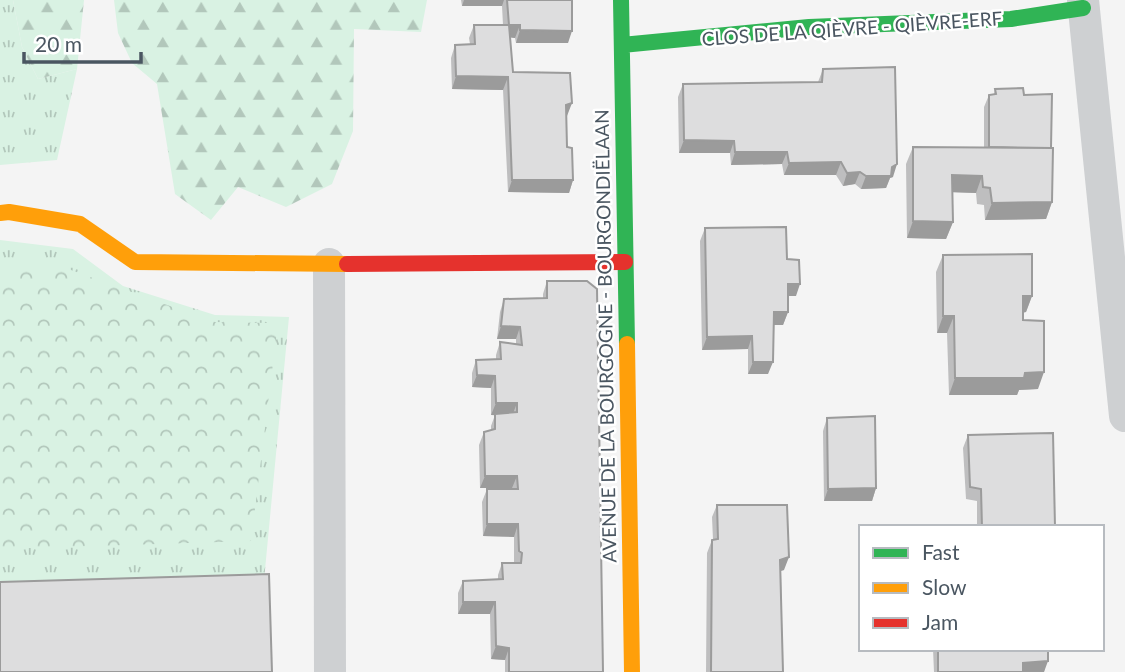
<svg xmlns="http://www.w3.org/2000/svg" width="1125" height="672" font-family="Lato,sans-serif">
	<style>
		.grass { fill: url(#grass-tufts) }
		.forest { fill: url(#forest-firs) }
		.park { fill: url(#park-crowns) }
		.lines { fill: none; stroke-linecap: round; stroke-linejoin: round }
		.street { stroke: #ced0d2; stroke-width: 32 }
		.fast { stroke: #30b455; stroke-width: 16 }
		.slow { stroke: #ff9f0a; stroke-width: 16 }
		.jam { stroke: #e5322d; stroke-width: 16 }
		.wall { fill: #bebebf }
		.shaded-wall { fill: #9b9b9b }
		.building { fill: #ddddde; stroke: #9b9b9b; stroke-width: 2 }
		.labels { text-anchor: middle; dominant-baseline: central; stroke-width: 5; stroke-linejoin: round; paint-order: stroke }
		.street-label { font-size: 19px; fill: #4a5661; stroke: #fff }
	</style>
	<defs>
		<pattern id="grass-tufts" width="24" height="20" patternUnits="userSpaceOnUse" patternTransform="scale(1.75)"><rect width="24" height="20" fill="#d9f2e3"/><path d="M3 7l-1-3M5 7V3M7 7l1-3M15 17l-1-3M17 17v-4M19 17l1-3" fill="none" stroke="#b2c7bb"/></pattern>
		<pattern id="forest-firs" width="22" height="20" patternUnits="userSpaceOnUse" patternTransform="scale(1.75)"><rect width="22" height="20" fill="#d9f2e3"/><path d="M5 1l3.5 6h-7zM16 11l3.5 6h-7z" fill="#b2c7bb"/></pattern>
		<pattern id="park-crowns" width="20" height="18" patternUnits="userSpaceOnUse" patternTransform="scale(1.75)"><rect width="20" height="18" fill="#d9f2e3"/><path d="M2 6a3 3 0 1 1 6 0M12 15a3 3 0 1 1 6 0" fill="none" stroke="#b2c7bb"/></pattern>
	</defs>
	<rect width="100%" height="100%" fill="#f4f4f4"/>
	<path class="grass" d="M0,0H13L22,47L38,79L77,69L57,160L0,165Z
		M0,240L73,249L123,286L215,315L289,317L263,591L0,598Z"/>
	<path class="forest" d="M13,0H84L77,69L38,79L22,47Z
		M114,0H427L421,32L354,29L353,131L332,184L286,207L238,187L211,220L175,194L157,84L132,63L118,33Z"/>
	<path class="park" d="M60,266L214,322L278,323L251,541L0,549V268Z"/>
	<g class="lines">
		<path class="street" d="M1083,0L1125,416
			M329,264L330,672"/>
		<path class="fast" d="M621,0L627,344
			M622,45L809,27L1011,19L1083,8"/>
		<path class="slow" d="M0,213L9,212L80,224L135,262L347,264
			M627,344L632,672"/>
		<path class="jam" d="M347,264L625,262"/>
	</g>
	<path class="wall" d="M461,0H572L568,43H516L515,38L510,37L513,72L567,116V147L573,180L569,193L508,192L503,90L452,89L451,58L455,45L470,44L469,38L474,25H503L502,6H462Z
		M823,69L893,177L890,178L886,188L861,189L855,184L843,186L836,175H784L782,164L731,165L730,153H679L678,97L683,84L818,82Z
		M995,89L1024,95L1051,148L1052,202L1046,219L985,220L984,205L977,204L976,193L952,192L953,222L946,239L907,238L906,164L913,147H984V107L989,95L994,94Z
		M705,228L787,259L796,296H788V312L783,325H774L768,374H748V349L702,350L700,241Z
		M943,255L1032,296L1026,312L1023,313V320L1038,389L1019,390L1017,395H949L947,333H937L936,272Z
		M547,281L603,672H505V660L491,659L490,614H458V593L463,581L498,579V575L502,563H514V537L483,536L482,502L487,489L512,488H480L479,445L484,432L491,430V426L495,415H491V388L472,387V373L476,360L496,359V355L500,342L516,344V339H497L500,312L504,299L543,298V294Z
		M827,418L876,488L872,501H824L823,431Z
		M968,435L1055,527H977V501L966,499L963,448Z
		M717,505L784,570L781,571L783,672H706L707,553L712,540H713L712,517Z
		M933,649H1048L1044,672H934Z"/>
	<path class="shaded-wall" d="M464,0H504L502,6H462Z
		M509,25H520L515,38L504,37Z
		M520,30L572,31L568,43H516Z
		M456,76L508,77L503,90L452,89Z
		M572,103L567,116L562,117L566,105Z
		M684,140L734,141L730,153H679Z
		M735,152H787L782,164L731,165Z
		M841,162L836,175H784L789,163Z
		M897,164L893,177L890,178L886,188L861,189L866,176Z
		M860,172L855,184L843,186L847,173Z
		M952,175L982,176L976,193L946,192Z
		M512,180H573L569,193L508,192Z
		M1052,202L1046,219L985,220L992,203Z
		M913,221L953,222L946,239L907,238Z
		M788,284H800L796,296H784Z
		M1023,296H1032L1026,312L1017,313Z
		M774,312H788L783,325H769Z
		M943,316H954L947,333H937Z
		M501,326L520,327L516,339H497Z
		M752,336L748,349L702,350L707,337Z
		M753,362H773L768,374H748Z
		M1044,372L1038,389L1019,390L1017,395H949L955,378Z
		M477,375L495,376L491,388L472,387Z
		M496,403H517L512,416L491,415Z
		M485,476H517L512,488H480Z
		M876,488L872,501H824L828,489Z
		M487,524H518L514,537L483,536Z
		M789,557L784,570L776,572L780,560Z
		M463,602H495L490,614H458Z
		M496,646L509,648L505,660L491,659Z
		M1048,661L1044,672H1020L1023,663Z"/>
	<path class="building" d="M507,0H572V31L520,30V25H509Z
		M474,25H509L513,72L570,73L572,103L566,105L567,147L572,148L573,180H512L508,77L456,76L455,45L475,44Z
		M895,67L897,164L892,167L891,176H866L860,172L847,173L841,162L789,163L787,152H735L734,141L684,140L683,84L822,82L823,69Z
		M1023,88L1024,95L1052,94L1051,148L989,147V95L996,94L995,89Z
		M913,147L1053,148L1052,202L992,203L990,188L983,187L982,176L952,175L953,222L913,221Z
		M786,227L787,259L799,260L800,284H788V312H774L773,362H753L752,336L707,337L705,228Z
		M1032,254V296H1023V320L1044,321V372L1025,373L1024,378H955L954,316H943V255Z
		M547,281H587L597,289L603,672H509V648L496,646L495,602H463V581L503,579L502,563H521L522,553L519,551L518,524H487V489H518L517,476H485L484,432L495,429V414L517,412V403H496L495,376L477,375L476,360L501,359L500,342L522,345L520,327L501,326L504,299L547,298Z
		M875,416L876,488L828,489L827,418Z
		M1053,433L1055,527H982L981,489L970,487L968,435Z
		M717,505H787L789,557L780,560L783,672H711L712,540L718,539Z
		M269,574L272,672H0V582Z
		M938,649H1048V661L1023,663V672H938Z"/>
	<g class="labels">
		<g class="street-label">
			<text transform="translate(852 28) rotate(-4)">CLOS DE LA QIÈVRE - QIÈVRE-ERF</text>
			<text transform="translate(605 336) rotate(-91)">AVENUE DE LA BOURGOGNE - BOURGONDIËLAAN</text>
		</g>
	</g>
	<rect x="859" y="525" width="245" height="126" fill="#ffffff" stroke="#b7bbc0" stroke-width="2"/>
	<rect x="873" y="548" width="35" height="10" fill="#30b455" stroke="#b7bbc0" stroke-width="2"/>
	<text x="922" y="560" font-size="21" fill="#4a5661">Fast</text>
	<rect x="873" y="583" width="35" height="10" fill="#ff9f0a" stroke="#b7bbc0" stroke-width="2"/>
	<text x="922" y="595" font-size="21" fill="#4a5661">Slow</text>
	<rect x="873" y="618" width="35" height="10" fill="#e5322d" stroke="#b7bbc0" stroke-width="2"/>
	<text x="922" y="630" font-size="21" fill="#4a5661">Jam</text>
	<path d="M24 52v10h117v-10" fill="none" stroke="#4a5661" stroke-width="3.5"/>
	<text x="35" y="52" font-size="21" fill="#4a5661" stroke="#ffffff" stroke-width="5" paint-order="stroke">20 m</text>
</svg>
